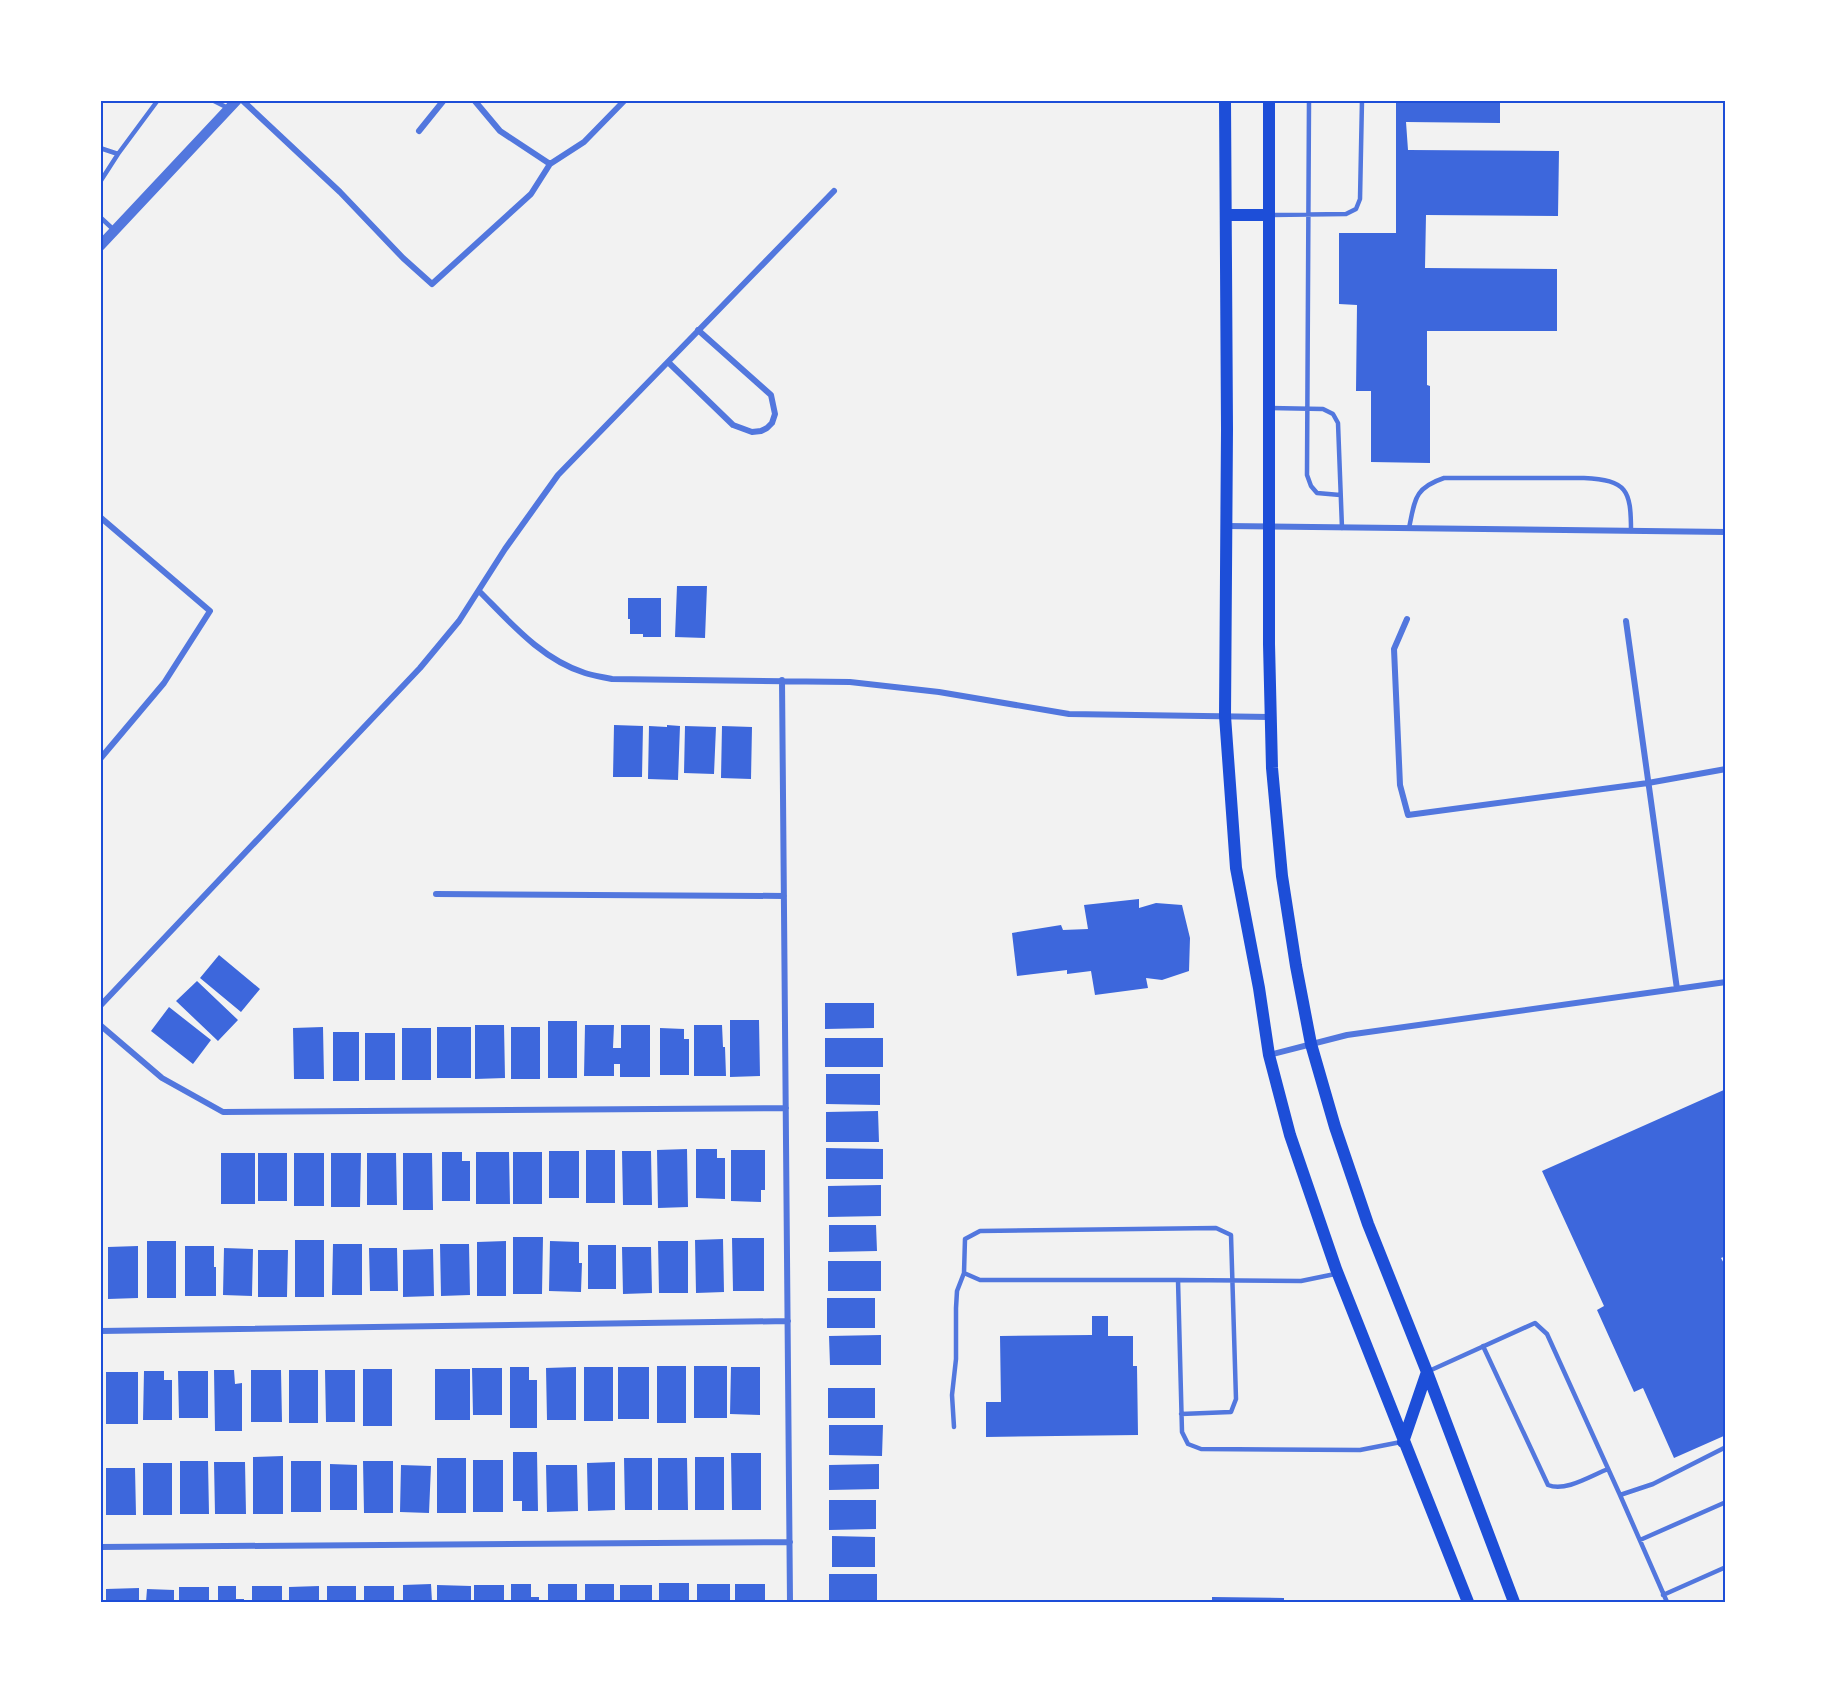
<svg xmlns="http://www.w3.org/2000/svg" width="1826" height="1703" font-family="Cabin,sans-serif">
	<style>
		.building { fill: #3d67dc }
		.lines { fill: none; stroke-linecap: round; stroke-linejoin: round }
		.service { stroke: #5277de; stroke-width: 4.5 }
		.minor { stroke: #5277de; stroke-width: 6 }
		.tertiary { stroke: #5277de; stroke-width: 10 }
		.secondary { stroke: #1d4ed8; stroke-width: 12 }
		.neatline { fill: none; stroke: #1d4ed8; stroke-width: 2 }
	</style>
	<rect width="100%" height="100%" fill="#f2f2f2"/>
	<path class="building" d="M1396,100H1500V123L1406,122L1408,150L1559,151L1558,216L1426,215L1425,268L1557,269V331H1427V385L1430,386V463L1371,462V391H1356L1357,305L1339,304V233H1396Z
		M677,586H707L705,638L675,637Z
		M628,598H661V637H643V634H630V619H628Z
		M614,725L643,726L642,777H613Z
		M667,725L680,726L678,780L648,779L649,726L667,727Z
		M685,726L716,727L714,774L684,773Z
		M722,726L752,727L751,779L721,778Z
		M1139,899V908L1156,903L1182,905L1190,938L1189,971L1162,980L1146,978L1148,988L1095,995L1091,971L1067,974V970L1017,976L1012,933L1061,925L1063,930L1088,929L1084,905Z
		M219,955L260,989L241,1012L200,978Z
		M197,981L238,1020L218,1041L176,1001Z
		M825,1003H874V1028L825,1029Z
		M169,1007L211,1040L193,1064L151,1031Z
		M730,1020H759L760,1076L730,1077Z
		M548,1021H577V1078H548Z
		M475,1025H504L505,1078L475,1079Z
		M585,1025H614L613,1048H621V1025H650V1077H620V1064H614V1076H584Z
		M694,1025H722L723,1047H725L726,1076H694Z
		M323,1027L324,1079H294L293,1028Z
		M437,1027H471V1078H437Z
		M511,1027H540V1079H511Z
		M402,1028H431V1080H402Z
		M660,1028L684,1029V1039H689V1075H660Z
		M333,1032H359V1081H333Z
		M365,1033H395V1080H365Z
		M825,1038H883V1067H825Z
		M826,1074H880V1105L826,1104Z
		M1726,1089V1256L1721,1258L1726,1267V1435L1674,1458L1643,1388L1634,1392L1597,1310L1604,1306L1542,1171Z
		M878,1111L879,1142H826V1112Z
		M826,1148L883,1149V1179H826Z
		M687,1149L688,1207L658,1208L657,1150Z
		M696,1149H717V1158H725V1199L696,1198Z
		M586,1150H615V1203H586Z
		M731,1150H765V1190H761V1202L731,1201Z
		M549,1151H579V1198H549Z
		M622,1151H651L652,1205H623Z
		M442,1152H462V1161H470V1201H442Z
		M476,1152H509L510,1204H476Z
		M513,1152H542V1204H513Z
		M221,1153H255V1204H221Z
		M258,1153H287V1201H258Z
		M294,1153H324V1206H294Z
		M331,1153H361L360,1207H331Z
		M367,1153H396L397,1205H367Z
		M403,1153H432L433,1210H403Z
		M881,1185V1216L828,1217V1186Z
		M829,1225H876L877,1251L829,1252Z
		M513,1237H543L542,1294H513Z
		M732,1238H764V1291H733Z
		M723,1239L724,1292L696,1293L695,1240Z
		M295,1240H324V1297H295Z
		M147,1241H176V1298H147Z
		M506,1241V1296H477V1242Z
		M550,1241L579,1242V1263H582L581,1292L549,1291Z
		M658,1241H688V1293H659Z
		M333,1244H362V1295H332Z
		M440,1244H469L470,1295L441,1296Z
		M588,1245H616V1289H588Z
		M138,1246V1298L108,1299V1247Z
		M185,1246H214V1267H216V1296H185Z
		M622,1247H651L652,1293L623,1294Z
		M224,1248L253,1249L252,1296L223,1295Z
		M369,1248H397L398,1291H370Z
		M433,1249L434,1296L403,1297V1250Z
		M258,1250H288L287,1297H258Z
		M828,1261H881V1291H828Z
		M827,1298H875V1328H827Z
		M1092,1316H1108V1336H1133V1366H1137L1138,1435L986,1437V1402H1001L1000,1336L1092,1335Z
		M881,1335V1365H830L829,1336Z
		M657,1366H686V1423H657Z
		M694,1366H727V1418H694Z
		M510,1367H529V1380H537V1428H510Z
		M576,1367V1420H547L546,1368Z
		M584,1367H613V1421H584Z
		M618,1367H649V1419H618Z
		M731,1367H760V1415L730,1414Z
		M472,1368H502V1415H473Z
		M363,1369H392V1426H363Z
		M435,1369H470V1420H435Z
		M214,1370H234L235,1384L242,1383V1431H215Z
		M251,1370H281L282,1422H251Z
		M289,1370H318V1423H289Z
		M325,1370H355V1422H326Z
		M144,1371H164V1380H172V1420H143Z
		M178,1371H208V1418H179Z
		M106,1372H138V1424H106Z
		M828,1388H875V1418H828Z
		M829,1425H883L882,1456L829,1455Z
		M513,1452H537L538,1511H522V1501H513Z
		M731,1453H761V1510H732Z
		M283,1456V1514H253V1457Z
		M695,1457H724V1510H695Z
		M437,1458H466V1513H437Z
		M624,1458H652V1510H625Z
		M658,1458H687L688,1510H658Z
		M473,1460H503V1512H473Z
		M180,1461H208L209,1514H180Z
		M291,1461H321V1512H291Z
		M363,1461H393V1513H364Z
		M214,1462H245L246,1514H215Z
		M615,1462V1510L588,1511L587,1463Z
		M143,1463H172V1515H143Z
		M330,1464L357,1465V1510H330Z
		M879,1464V1489L829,1490V1465Z
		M401,1465L431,1466L429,1513L400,1512Z
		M546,1465H577L578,1511L547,1512Z
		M106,1468H135L136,1515H106Z
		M829,1500H876V1529L829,1530Z
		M832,1536L875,1537V1567H832Z
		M829,1574H877V1602H829Z
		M659,1583H689V1602H659Z
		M431,1584L432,1602H403V1585Z
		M511,1584H531V1597H539V1602H511Z
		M548,1584H577V1602H548Z
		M585,1584H614V1602H585Z
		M697,1584H730V1602H697Z
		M735,1584H765V1602H735Z
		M437,1585L471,1586V1602H437Z
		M474,1585H504V1602H474Z
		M620,1585H652V1602H620Z
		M218,1586H236V1599H244V1602H218Z
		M252,1586H282V1602H252Z
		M319,1586V1602H289V1587Z
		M327,1586H356V1602H327Z
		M364,1586H394V1602H364Z
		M179,1587H209V1602H179Z
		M139,1588V1602H106V1589Z
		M147,1589L174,1590V1602H146Z
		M1212,1597L1284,1598V1602H1212Z"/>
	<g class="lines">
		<path class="service" d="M212,100L228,108
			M1309,100L1307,475L1311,486L1317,493L1340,495
			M100,148L118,154
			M100,182L118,154L158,100
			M1271,215L1346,214L1356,209L1360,199L1362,100
			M100,217L114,230
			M1269,408L1323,409L1333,414L1338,423L1342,528
			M1409,528C1415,500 1414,488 1444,478H1584C1627,480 1631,490 1631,531
			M1178,1280L1301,1281L1335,1274
			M1483,1346L1548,1485C1566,1492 1590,1476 1608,1469
			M1429,1371L1535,1323L1547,1334L1620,1495L1653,1484L1726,1447
			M1181,1414L1231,1412L1236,1399L1231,1235L1216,1228L980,1231L965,1239L964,1273L980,1280H1178L1182,1432L1188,1444L1201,1449L1360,1450L1401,1442
			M954,1427L952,1395L956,1359V1308L957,1291L964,1273
			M1620,1495L1667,1602
			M1640,1540L1726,1502
			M1663,1595L1726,1567"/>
		<path class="minor" d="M242,100L340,192L403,258L432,284L531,194L550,164L584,142L625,100
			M474,100L500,131L550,164
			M419,131L444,100
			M668,362L733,425L752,432L761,431L767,428L772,423L775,414L771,395L698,330
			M100,517L210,611L164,683L100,759
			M1226,526L1726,532
			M479,591C510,622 541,659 585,673C594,676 603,677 612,679L850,682L939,692L1069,714L1270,717
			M1407,619L1394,649L1400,785L1408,815L1648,783L1726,769
			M1626,621L1677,989
			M782,680L790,1602
			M436,894L784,896
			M100,1006L420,668L459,621L505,549L558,475L834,191
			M100,1025L162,1078L223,1112L786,1108
			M1269,1055L1347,1035L1726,982
			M100,1331L788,1321
			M100,1547L790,1542"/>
		<path class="tertiary" d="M100,246L237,100"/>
		<path class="secondary" d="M1225,100L1227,429L1225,716L1236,868L1259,988L1269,1055L1290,1135L1336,1269L1468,1602
			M1269,100V644L1272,768L1282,876L1296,966L1311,1044L1335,1127L1368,1224L1427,1372L1514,1602
			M1226,215H1269
			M1403,1442L1427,1372"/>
	</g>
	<rect width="1826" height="1703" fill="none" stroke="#ffffff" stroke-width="204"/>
	<rect x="102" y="102" width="1622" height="1499" class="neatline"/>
</svg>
